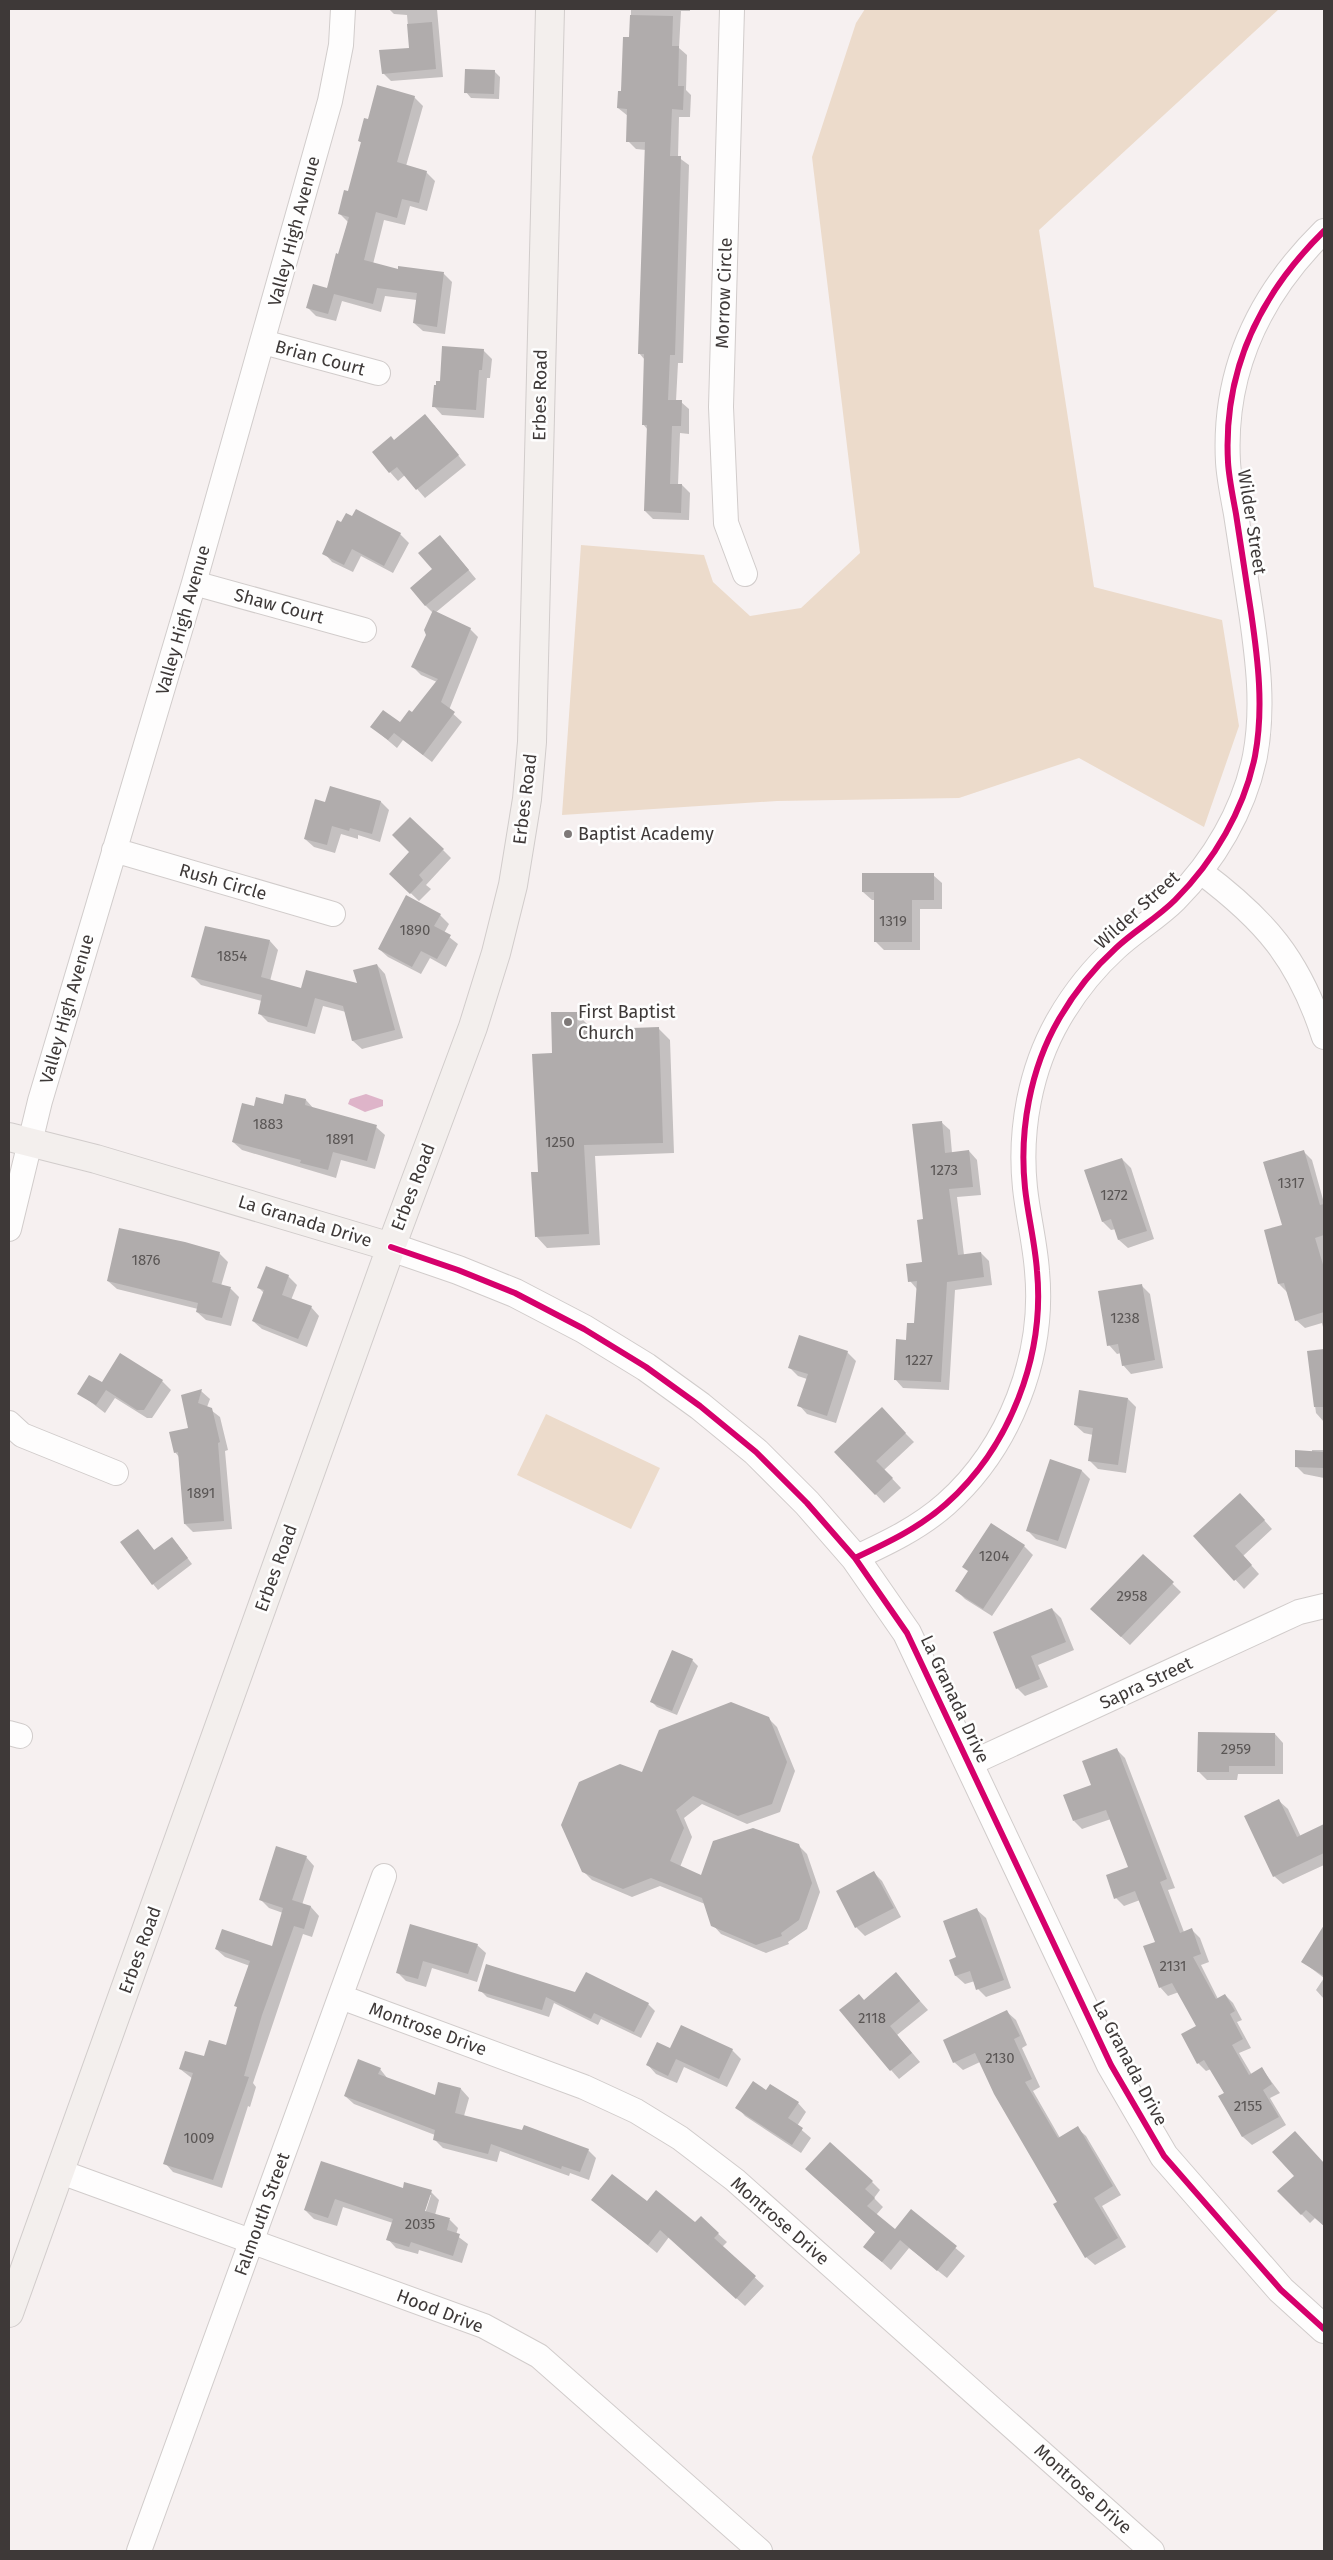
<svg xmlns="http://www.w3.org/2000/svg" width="1333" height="2560" font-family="'Fira Sans',sans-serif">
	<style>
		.green { fill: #ecdbcb }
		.water { fill: #deb4c9 }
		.shadow { fill: #0003; fill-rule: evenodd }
		.building { fill: #b0acac }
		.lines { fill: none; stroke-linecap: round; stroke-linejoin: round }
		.minor-casing { stroke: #d1cccb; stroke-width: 26 }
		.tertiary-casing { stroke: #d1cccb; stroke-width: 30 }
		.secondary-casing { stroke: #d1cccb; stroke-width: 30 }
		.minor { stroke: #fefdfd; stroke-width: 24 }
		.tertiary { stroke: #fefdfd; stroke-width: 28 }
		.secondary { stroke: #f3efed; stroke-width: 28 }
		.cycleway-casing { stroke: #fefefe; stroke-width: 9 }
		.cycleway { stroke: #d6006c; stroke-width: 6 }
		.poi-dot { fill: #7e7978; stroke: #fefefe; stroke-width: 2 }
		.labels { text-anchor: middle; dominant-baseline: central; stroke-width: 5; stroke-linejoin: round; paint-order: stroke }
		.number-label { font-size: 15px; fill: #5a5655 }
		.street-label { font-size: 18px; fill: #3e3938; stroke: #fefefe }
		.poi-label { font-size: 18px; fill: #3e3938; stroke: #fefefe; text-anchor: start }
	</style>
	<rect width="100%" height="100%" fill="#f6f0f0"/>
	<path class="green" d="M865,9H1279L1039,230L1094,587L1222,620L1239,726L1204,827L1079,758L959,798L777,801L562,815L581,545L704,555L713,582L750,616L801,608L860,553L812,157L856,23Z
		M546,1414L660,1468L631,1529L517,1475Z"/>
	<path class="water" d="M366,1094L383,1100V1106L365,1112L348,1104L350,1099Z"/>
	<path class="shadow" d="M389,9H437L443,77L391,81L383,73L410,49L407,15L394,14Z
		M631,9H690V11H681L679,48L687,55L686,90L691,95L690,117H679L678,157L689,165L683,363H678L676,401L681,402L689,409V434L680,433L678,485H682L690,493L689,520L653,519L645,511L648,430L643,424L645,360L639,353L646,150L636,149L628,141V116L618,108L631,39Z
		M494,71L500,77L499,99L471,98L466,92Z
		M414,97L423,106L406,166L426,172L435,181L427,211L410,206L405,225L384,220L373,264L399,271L444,274L452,282L445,334L423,331L414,323L417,300L385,296L381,312L342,301L336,321L316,316L308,308L328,290L339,255L348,222L340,214L349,193L362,143L359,141L369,121Z
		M483,350L492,359L490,378H487L484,418L442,415L434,406L441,383Z
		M434,425L466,465L425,498L405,475L398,481L390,472L394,441Z
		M356,511L400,534L409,543L393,573L361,556L353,572L332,562L324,553L342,524L353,518Z
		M448,545L476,579L435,613L470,629L478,637L449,710L462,722L432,762L403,740L397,748L372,727L400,724L413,714L437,682L421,675L413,667L428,635L433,613L425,605L434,570Z
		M381,802L389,810L380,842L358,835V839L341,834L335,853L314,847L305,839L326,803Z
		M443,850L451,858L426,885L431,889L419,901L399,882Z
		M933,875L942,883V909H920V950H884L875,941V900H872L863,892Z
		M440,915L449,924L444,933L458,944L446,967L430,958L421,974L388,957L379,949Z
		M270,941L278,950L270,981L302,989L358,985L377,965L385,974L403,1038L362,1049L353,1041L346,1012L323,1006L315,1034L268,1022L259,1013L262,1001L201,985L193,977Z
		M576,1013L587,1024V1031L659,1029L670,1040L674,1153L595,1156L600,1245L547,1248L536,1236L553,1054Z
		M306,1100L314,1109L376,1127L385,1135L375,1169L341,1160L336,1178L242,1150L233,1142L255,1108L284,1106Z
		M941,1122L950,1130L952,1153L969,1151L977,1160L981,1195L957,1197L964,1255L981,1253L989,1261L992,1285L955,1290L949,1390L903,1388L895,1379L916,1324L917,1289L910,1281L924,1263V1220Z
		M1304,1152L1312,1160L1324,1203V1331L1322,1323L1305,1328L1296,1320L1288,1293L1279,1284L1283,1226Z
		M1122,1159L1131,1168L1154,1239L1128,1248L1119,1240L1116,1229L1111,1230L1103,1222L1086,1171Z
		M219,1253L228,1262L221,1286L231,1289L239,1297L231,1326L206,1320L197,1312L198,1309L117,1289L108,1281Z
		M288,1276L297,1285L291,1300L311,1307L319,1316L307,1347L262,1329L253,1321L264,1293L259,1288Z
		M1141,1285L1150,1294L1163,1368L1131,1374L1123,1365L1121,1353L1117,1354L1109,1345Z
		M1324,1350V1422L1316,1413L1308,1352Z
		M847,1352L856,1361L836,1423L807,1414L799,1405L807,1379L798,1376L790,1368Z
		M121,1355L162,1381L171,1390L152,1418H147L115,1398L105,1413L79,1393L102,1384Z
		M201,1391L210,1399L207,1407L220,1417L228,1450L225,1451L232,1529L193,1532L185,1524L179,1457L175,1452L190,1429Z
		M1128,1399L1136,1407L1126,1473L1098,1469L1089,1460L1093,1435L1084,1433L1075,1425Z
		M881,1409L914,1442L884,1470L901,1488L884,1503L836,1452Z
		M1312,1450H1324V1478L1304,1474L1296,1466L1312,1452Z
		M1051,1460L1082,1471L1090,1479L1066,1549L1036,1539L1027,1530Z
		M1249,1503L1272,1529L1243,1556L1259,1574L1244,1589L1195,1536Z
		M138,1530L155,1551L177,1544L192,1564L158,1590L153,1584Z
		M1024,1546L1033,1555L992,1616L965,1599L957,1591L969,1572Z
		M1143,1555L1181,1592L1130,1645L1100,1617Z
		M1052,1609L1061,1618L1074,1650L1038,1665L1048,1687L1025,1696L1017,1688L994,1633Z
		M692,1660L698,1666L677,1715L657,1707L652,1702Z
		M768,1718L777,1727L795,1771L780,1812L747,1824L702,1804L684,1818L692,1837L680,1867L702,1877L798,1845L807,1854L820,1892L807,1929L788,1942L789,1944L766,1953L721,1934L713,1925L705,1904L660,1886L632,1897L592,1880L583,1871L643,1774Z
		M1275,1734L1283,1743V1774H1238L1237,1780H1207L1198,1771Z
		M1117,1750L1125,1758L1175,1888L1168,1890L1184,1932L1191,1929L1200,1938L1209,1962L1201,1965L1218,1999L1225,1995L1233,2003L1242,2020L1237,2022L1251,2048L1239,2053L1252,2075L1262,2069L1280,2093L1270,2098L1286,2125L1252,2145L1243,2137L1220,2096L1225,2094L1211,2069L1206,2071L1198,2063L1197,2027L1179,1992L1168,1996L1160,1987L1156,1943L1140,1900L1124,1906L1116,1898L1129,1867L1111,1819L1082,1829L1074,1821L1093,1786Z
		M1279,1801L1288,1809L1301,1837L1324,1826V1865L1283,1884L1274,1876Z
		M306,1857L314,1866L302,1905L311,1907L319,1916L312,1937L303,1934L253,2083L256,2087L250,2107L248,2106L222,2188L173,2172L165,2163L193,2079L180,2069L227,2047L238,2008L236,2006L250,1966L225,1957L216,1949L273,1947L283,1913L269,1908L261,1900Z
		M874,1873L882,1881L901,1917L865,1936L856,1927Z
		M977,1910L986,1918L1011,1988L986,1997L978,1989L975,1981L965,1984L956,1976L951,1961L958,1958Z
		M411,1925L477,1945L486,1953L477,1982L432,1968L426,1987L406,1981L397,1972Z
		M1320,1935L1324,1937V1999L1316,1990L1324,1978L1303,1962Z
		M896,1974L928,2010L897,2035L920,2062L899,2079L891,2070L864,2001Z
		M480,1990L576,1994L648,2004L655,2011L641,2038L601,2019L598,2025L554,2003L549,2017L487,1997Z
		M1007,2012L1016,2020L1027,2045L1022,2048L1040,2087L1033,2091L1060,2138L1077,2128L1086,2136L1121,2195L1102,2206L1126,2247L1095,2265L1086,2257L1059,2202L980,2062L963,2070L954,2062Z
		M682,2026L732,2050L741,2059L727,2087L684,2067L677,2083L656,2074L648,2065L671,2049Z
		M380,2069L388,2079L436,2097L461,2089L469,2098L464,2116L588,2150L596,2158L589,2180L570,2173L569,2176L500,2151L497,2162L443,2148L434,2139L435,2135L354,2104L345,2096Z
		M766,2091L798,2103L806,2112L797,2126L811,2138L801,2153L745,2116L737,2107Z
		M1303,2141L1324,2164V2226L1315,2218L1310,2223L1279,2191L1296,2176Z
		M322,2162L403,2190L431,2192L439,2200L435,2215L450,2220L458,2228L456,2235L468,2244L462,2263L419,2250L418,2254L396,2248L388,2239L393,2223L343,2207L337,2226L314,2219L305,2210ZM429,2195H431L424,2217L422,2216Z
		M815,2177L872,2182L880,2190L874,2198L883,2207L876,2215L895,2230L911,2211L965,2256L947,2278L909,2248L891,2270L865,2247L876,2233Z
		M593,2200L695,2224L701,2218L727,2242L722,2247L764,2286L745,2306L669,2237L657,2253Z"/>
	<path class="building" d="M630,15L673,16L672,46H679L678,86H684L683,110L672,109L670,156H681L675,355H670L668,400H682L681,426H672L670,484H682L681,513L644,511L647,425H642L644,354H638L645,142H626L627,109L617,108L618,91H621L623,37H629Z
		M432,22L436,69L382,74L379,50L409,48L407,24Z
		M465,69L495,70L494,94L464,93Z
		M377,85L415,96L397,162L427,171L419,203L402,199L397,218L376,212L364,260L398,269V266L444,272L437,327L413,323L417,293L377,288L373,304L334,294L328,314L306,308L313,284L327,288L336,253L338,254L349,217L338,214L344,190L348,191L361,142L358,141L364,118L368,119Z
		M442,346L484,349L482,370H479L476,410L432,407L434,385H436V381H440Z
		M425,414L459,455L416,490L397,467L389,473L372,452L391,436L394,440Z
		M356,509L401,533L384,566L352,549L344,565L322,554L337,520L341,522L346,513L352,516Z
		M440,535L469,570L425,606L410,588L432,569L418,553Z
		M433,610L471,628L441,702L455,712L423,755L394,733L388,740L370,727L383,710L400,722L409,710L412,712L438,679L411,667L426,635L424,630Z
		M330,786L381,801L372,834L350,828L349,831L332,826L327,845L304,839L315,799L325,802Z
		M410,817L444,849L419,875L423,880L410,894L389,874L409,852L392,835Z
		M862,873H934V900H912V942H874V892H862Z
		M406,895L441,914L434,926L451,935L437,959L421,951L412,967L378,949Z
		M205,926L270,940L261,977L301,988L306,970L357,983L353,970L377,964L395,1030L352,1041L343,1006L315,998L307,1027L258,1014L262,995L191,977Z
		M551,1012H577V1030L659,1027L663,1143L584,1145L589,1234L535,1237L531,1172H538L532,1054L552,1053Z
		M285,1094L306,1099L305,1105L377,1125L367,1161L333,1152L328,1170L300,1163L301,1160L232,1142L242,1103L254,1106L256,1097L283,1104Z
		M942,1121L945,1153L969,1150L973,1187L949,1189L958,1255L981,1252L984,1277L947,1282L941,1382L894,1380L896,1339L906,1340L907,1323H914L917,1281L908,1282L906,1264L922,1262L917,1220L923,1219L912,1124Z
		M1304,1150L1320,1205L1324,1204V1235L1315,1238L1324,1268V1312L1295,1321L1284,1283L1278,1284L1264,1230L1282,1225L1263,1162Z
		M1122,1158L1147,1231L1118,1240L1111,1219L1102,1222L1084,1170Z
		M119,1228L185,1242L220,1252L212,1282L231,1287L222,1318L196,1312L198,1303L107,1281Z
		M266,1266L289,1275L282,1295L312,1306L298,1339L252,1321L264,1290L257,1288Z
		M1142,1284L1155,1360L1122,1366L1118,1344L1107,1346L1098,1291Z
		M799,1335L848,1351L827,1416L797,1406L808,1374L788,1368Z
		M1324,1349V1407H1314L1307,1351Z
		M120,1353L163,1380L144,1410H137L106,1390L96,1405L77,1394L89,1375L102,1382Z
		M202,1389L198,1403L212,1408L220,1442L218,1443L224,1521L184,1524L178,1452L174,1453L169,1432L188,1428L181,1395Z
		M1079,1390L1128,1398L1118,1465L1088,1461L1093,1428L1074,1425Z
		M882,1407L906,1433L876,1461L893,1478L875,1495L834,1452Z
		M1295,1450L1324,1452V1468L1295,1467Z
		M1050,1459L1082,1470L1058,1541L1026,1531Z
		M1240,1493L1265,1520L1235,1546L1252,1565L1234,1581L1193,1536Z
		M991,1523L1025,1545L983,1609L955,1591L968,1571L962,1567Z
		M138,1529L154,1550L172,1537L188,1558L152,1585L120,1542Z
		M1143,1554L1174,1582L1121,1637L1090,1609Z
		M1052,1608L1066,1642L1031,1656L1040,1679L1016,1689L993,1632Z
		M672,1650L693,1659L672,1711L650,1702Z
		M731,1702L769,1717L787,1762L772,1804L738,1816L693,1796L676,1810L684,1828L670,1861L701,1875L713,1841L753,1828L799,1844L812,1883L799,1920L781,1933L782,1936L756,1945L711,1926L702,1898L651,1878L623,1889L582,1872L561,1825L579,1782L620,1764L642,1772L659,1730Z
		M1198,1732L1275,1733V1766H1229V1772H1197Z
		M1117,1748L1167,1879L1160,1882L1180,1933L1192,1928L1201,1954L1193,1957L1216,1999L1225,1994L1235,2011L1230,2014L1243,2039L1232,2045L1249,2075L1262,2067L1272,2084L1263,2090L1279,2117L1242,2137L1218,2096L1224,2093L1204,2060L1197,2064L1181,2034L1196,2026L1172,1983L1159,1988L1143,1946L1155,1942L1135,1891L1114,1899L1106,1875L1128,1867L1106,1810L1073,1821L1063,1795L1091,1785L1082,1761Z
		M1279,1799L1297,1837L1324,1824V1853L1273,1877L1244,1816Z
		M276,1846L307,1856L292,1900L311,1906L304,1929L294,1926L262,2015L244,2076L249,2077L213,2180L163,2164L193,2073L179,2069L185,2051L204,2056L209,2040L226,2045L237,2007L234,2006L250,1961L215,1949L222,1929L272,1946L283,1908L259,1900Z
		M874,1871L894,1908L855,1928L836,1891Z
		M977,1908L1004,1980L976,1990L970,1971L955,1976L949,1960L956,1957L943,1921Z
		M410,1924L478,1944L468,1974L423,1961L418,1979L396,1973Z
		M1324,1925V1976L1301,1962Z
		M486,1964L575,1992L586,1972L649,2003L634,2032L594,2013L591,2019L546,1997L542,2010L478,1991Z
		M896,1972L920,2001L890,2026L912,2053L890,2071L839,2010L859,1994L864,2000Z
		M1007,2010L1020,2036L1014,2039L1032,2079L1025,2082L1058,2138L1078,2126L1113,2186L1094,2198L1118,2238L1085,2258L1053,2204L1057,2202L994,2094L975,2053L953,2063L943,2040Z
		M681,2025L733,2049L719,2079L676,2059L668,2076L646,2065L657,2042L670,2048Z
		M358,2059L381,2068L378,2074L435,2095L438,2082L461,2088L455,2113L522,2130L524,2125L589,2149L580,2172L562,2166L561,2169L491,2144L488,2154L433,2140L435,2130L344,2096Z
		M753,2081L766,2090L770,2084L799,2102L788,2118L803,2128L792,2145L735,2108Z
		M1295,2131L1324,2163V2226L1306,2210L1301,2215L1277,2191L1294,2176L1272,2152Z
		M830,2142L873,2181L865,2189L875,2198L867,2206L895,2229L911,2209L957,2246L937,2271L900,2240L882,2262L863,2247L875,2232L805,2169Z
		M321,2161L403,2188L404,2182L432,2190L425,2211L450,2218L447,2230L460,2234L453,2256L411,2242L409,2247L386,2240L393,2219L335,2199L328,2218L304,2210Z
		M612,2174L647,2201L656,2190L695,2222L701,2216L719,2233L714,2238L756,2276L736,2299L660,2230L648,2245L591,2200Z"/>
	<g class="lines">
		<defs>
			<path id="minor" d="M732,9L721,407L726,523L745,574
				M263,342L378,373
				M194,583L364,630
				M114,850L333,914
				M1201,872C1265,920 1299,959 1324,1037
				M9,1229L40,1101L194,583L330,101L341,45L343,9
				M9,1423L22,1435L116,1473
				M855,1558C887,1543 919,1528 946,1504C1010,1447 1045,1356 1037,1271C1035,1243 1028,1216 1025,1188C1019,1131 1030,1069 1059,1019C1074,993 1094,968 1116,948C1134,931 1157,918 1175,900C1214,861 1244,810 1255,756C1264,708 1258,660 1251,612C1246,580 1241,547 1236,514C1233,497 1229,479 1228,462C1223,370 1260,294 1324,231
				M9,1733L20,1736
				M969,1764L1299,1612L1324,1606
				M341,1997L584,2087L636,2111L680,2138L735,2180L1152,2551
				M61,2172L484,2326L539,2356L760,2551
				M139,2551L384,1876"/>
			<path id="tertiary" d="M391,1247L458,1270L515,1293L584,1329L646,1367L700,1406L756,1452L807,1503L855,1558L907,1633L1111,2065L1164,2156L1281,2290L1324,2329"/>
			<path id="secondary" d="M9,1137L96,1159L391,1247
				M9,2313L391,1247L473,1027L496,953L513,885L527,799L532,742L550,9"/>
		</defs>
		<use href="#minor" class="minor-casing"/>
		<use href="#tertiary" class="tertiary-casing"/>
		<use href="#secondary" class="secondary-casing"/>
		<use href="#minor" class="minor"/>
		<use href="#tertiary" class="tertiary"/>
		<use href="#secondary" class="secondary"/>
		<defs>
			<path id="cycleway" d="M391,1247L458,1270L515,1293L584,1329L646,1367L700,1406L756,1452L807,1503L855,1558L907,1633L1111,2065L1164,2156L1281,2290L1324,2329
				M855,1558C887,1543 919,1528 946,1504C1010,1447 1045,1356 1037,1271C1035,1243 1028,1216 1025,1188C1019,1131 1030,1069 1059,1019C1074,993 1094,968 1116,948C1134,931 1157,918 1175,900C1214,861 1244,810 1255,756C1264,708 1258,660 1251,612C1246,580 1241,547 1236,514C1233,497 1229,479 1228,462C1223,370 1260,294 1324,231"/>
		</defs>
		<use href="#cycleway" class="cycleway-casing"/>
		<use href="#cycleway" class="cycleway"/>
	</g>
	<g class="poi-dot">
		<circle cx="568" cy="834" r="5"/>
		<circle cx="568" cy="1022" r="5"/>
	</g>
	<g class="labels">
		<g class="number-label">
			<text x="893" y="921">1319</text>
			<text x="415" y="930">1890</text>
			<text x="232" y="956">1854</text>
			<text x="268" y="1124">1883</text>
			<text x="340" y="1139">1891</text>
			<text x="560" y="1142">1250</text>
			<text x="944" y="1170">1273</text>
			<text x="1291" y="1183">1317</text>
			<text x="1114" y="1195">1272</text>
			<text x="146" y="1260">1876</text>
			<text x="1125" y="1318">1238</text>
			<text x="919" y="1360">1227</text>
			<text x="201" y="1493">1891</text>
			<text x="994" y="1556">1204</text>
			<text x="1132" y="1596">2958</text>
			<text x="1236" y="1749">2959</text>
			<text x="1173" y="1966">2131</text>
			<text x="872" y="2018">2118</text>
			<text x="1000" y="2058">2130</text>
			<text x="1248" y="2106">2155</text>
			<text x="199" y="2138">1009</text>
			<text x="420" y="2224">2035</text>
		</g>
		<g class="street-label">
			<text transform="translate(294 231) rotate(-75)">Valley High Avenue</text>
			<text transform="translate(724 293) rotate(-88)">Morrow Circle</text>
			<text transform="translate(320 358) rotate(15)">Brian Court</text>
			<text transform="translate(540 395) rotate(-89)">Erbes Road</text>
			<text transform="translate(1252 522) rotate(81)">Wilder Street</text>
			<text transform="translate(279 606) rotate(15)">Shaw Court</text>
			<text transform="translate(183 620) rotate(-74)">Valley High Avenue</text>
			<text transform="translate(525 799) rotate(-83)">Erbes Road</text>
			<text transform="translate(223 882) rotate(16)">Rush Circle</text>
			<text transform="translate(1137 910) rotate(-42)">Wilder Street</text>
			<text transform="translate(67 1009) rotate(-74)">Valley High Avenue</text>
			<text transform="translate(413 1187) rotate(-69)">Erbes Road</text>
			<text transform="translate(305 1221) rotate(17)">La Granada Drive</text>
			<text transform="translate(276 1568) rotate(-70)">Erbes Road</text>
			<text transform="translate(1146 1683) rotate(-25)">Sapra Street</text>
			<text transform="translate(955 1699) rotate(65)">La Granada Drive</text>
			<text transform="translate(140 1950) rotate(-70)">Erbes Road</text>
			<text transform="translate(428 2029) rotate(20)">Montrose Drive</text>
			<text transform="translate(1130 2063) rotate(62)">La Granada Drive</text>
			<text transform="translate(262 2214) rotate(-70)">Falmouth Street</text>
			<text transform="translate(780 2221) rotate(41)">Montrose Drive</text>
			<text transform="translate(440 2311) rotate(21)">Hood Drive</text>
			<text transform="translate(1083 2489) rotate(42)">Montrose Drive</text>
		</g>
		<g class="poi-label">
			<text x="578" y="834">Baptist Academy</text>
			<text x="578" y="1012">First Baptist<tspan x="578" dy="21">Church</tspan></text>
		</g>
	</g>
	<rect width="1333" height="2560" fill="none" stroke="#3e3938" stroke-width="20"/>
</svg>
